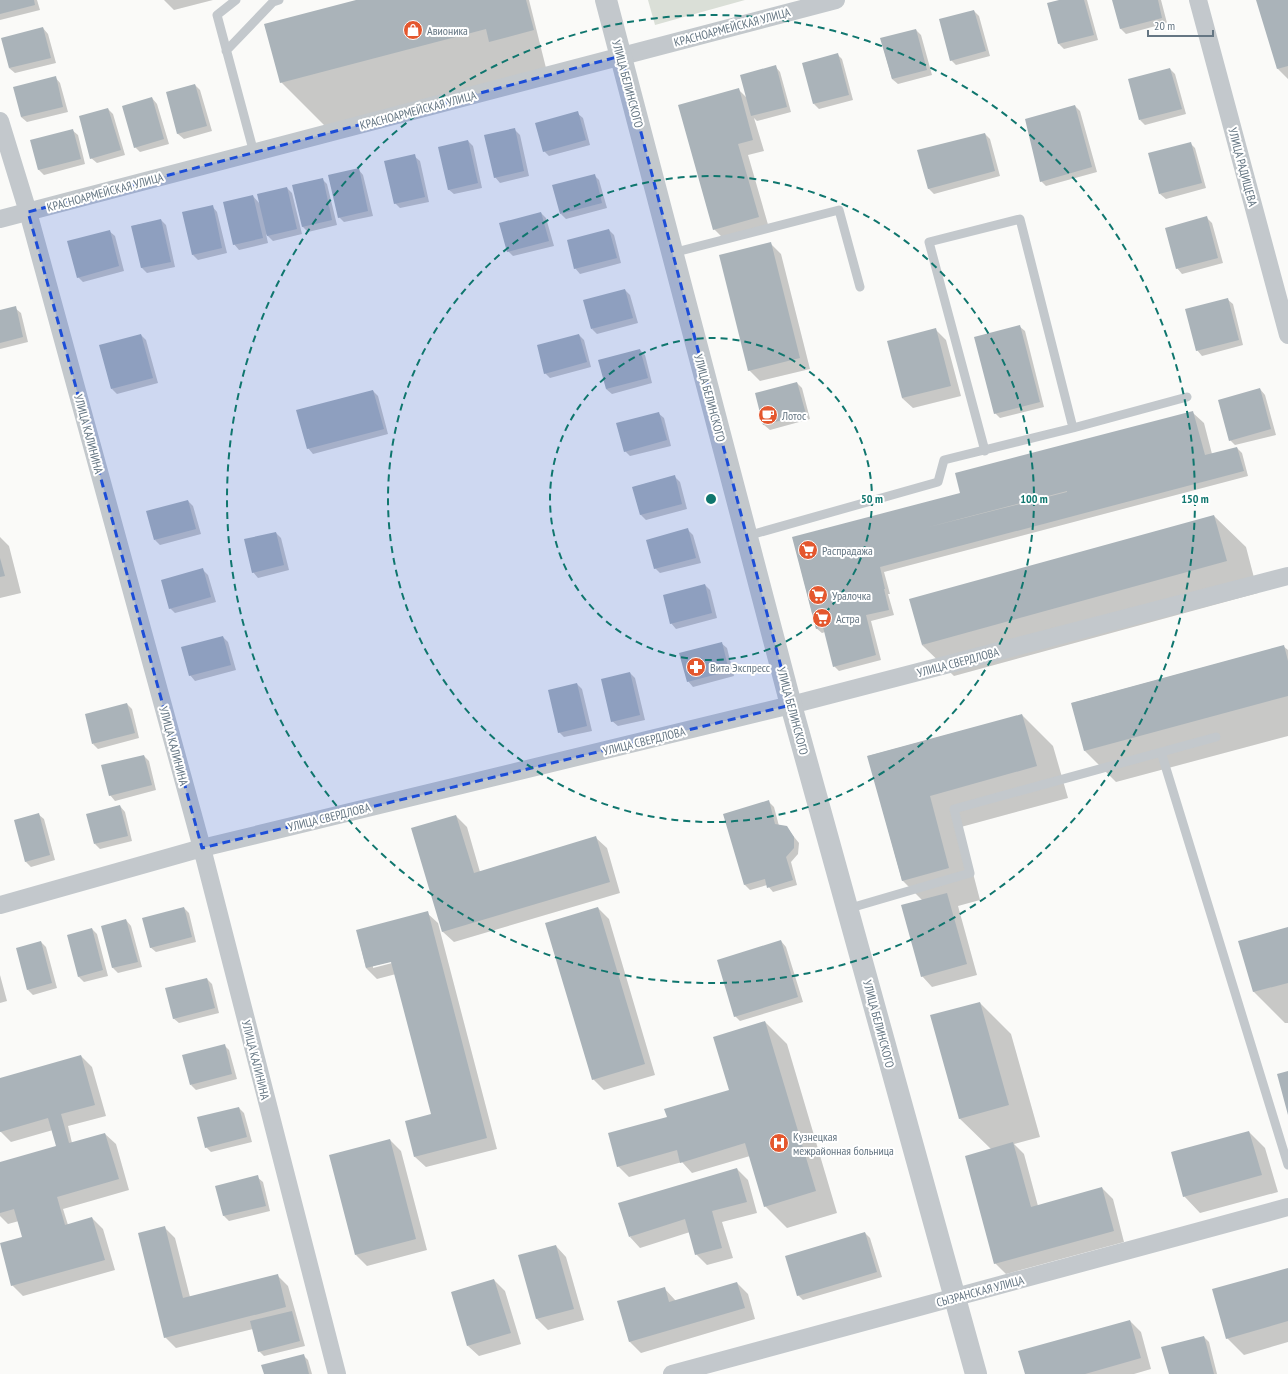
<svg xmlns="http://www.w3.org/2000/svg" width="1288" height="1374" font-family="'PT Sans Narrow',sans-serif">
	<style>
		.green { fill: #dadfd7 }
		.shadow { fill: #0003; fill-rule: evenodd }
		.building { fill: #aab3b9; fill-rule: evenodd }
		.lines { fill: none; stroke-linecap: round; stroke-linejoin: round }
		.service { stroke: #c3c8cc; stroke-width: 9 }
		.minor { stroke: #c3c8cc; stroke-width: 18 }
		.tertiary { stroke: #c3c8cc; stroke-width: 22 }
		.marked { fill: #1d4ed8; fill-opacity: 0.2; stroke: #1d4ed8; stroke-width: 3; stroke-dasharray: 8 5; stroke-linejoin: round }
		.ring { fill: none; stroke: #0f766e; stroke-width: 2; stroke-dasharray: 7 5 }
		.labels { text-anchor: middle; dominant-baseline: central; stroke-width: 4; stroke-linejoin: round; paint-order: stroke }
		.street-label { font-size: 12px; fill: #657683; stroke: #fff }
		.poi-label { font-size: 12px; fill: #657683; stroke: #fff; text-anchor: start }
		.centre { fill: #0f766e; stroke: #fff; stroke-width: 2 }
		.ring-label { font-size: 12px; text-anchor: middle; font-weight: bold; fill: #0f766e; stroke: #fff; stroke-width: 4; stroke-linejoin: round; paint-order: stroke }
	</style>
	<rect width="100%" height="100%" fill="#fafaf8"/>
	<path class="green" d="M648,0H745L655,25Z"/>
	<path class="shadow" d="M0,0H37L40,10L0,20Z
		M164,0H213L174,10Z
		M360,0H529L546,68L325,126L281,82Z
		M1063,0H1087L1098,40L1064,49L1059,44L1048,4Z
		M1113,0H1161L1167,23L1126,34L1121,29Z
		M1257,0H1288V79L1278,69Z
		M974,11L979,16L990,56L956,65L951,60Z
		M43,28L48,34L56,63L15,73L9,68Z
		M916,30L921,35L932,75L898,84L892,79L881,39Z
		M837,54L842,59L853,100L819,109L814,104Z
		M775,66L780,72L791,112L757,121L754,118L764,151L748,155L769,228L725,240L714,229L738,89L747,98Z
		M1170,69L1175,74L1186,114L1145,125L1140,120Z
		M55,77L60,83L68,112L27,122L21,117Z
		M195,85L200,90L212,131L184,139L178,134L167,93Z
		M152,98L157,104L169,144L140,152L135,147Z
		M1075,106L1080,111L1097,172L1046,186L1041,181Z
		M108,109L113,114L125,155L97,163L91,158Z
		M577,113L583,118L590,145L549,156L544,151Z
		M514,129L520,135L529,176L500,183L495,177Z
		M72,130L78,135L85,164L44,175L39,170L31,141Z
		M985,134L990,139L1000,176L934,194L928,188Z
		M468,141L473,146L482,188L454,194L448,189Z
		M1190,143L1195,148L1206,188L1166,199L1160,194Z
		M414,156L420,161L429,202L400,208L395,203Z
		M358,169L363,175L373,216L344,222L339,217Z
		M594,175L599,180L607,208L566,219L561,214Z
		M322,179L327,184L337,225L308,232L303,227L294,185Z
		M287,188L292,193L302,234L273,241L266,234L268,243L239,250L234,244L253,196L260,204Z
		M212,206L217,212L227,253L198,260L193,255Z
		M541,213L546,218L554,246L513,256L508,251Z
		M1207,218L1212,223L1223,263L1182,274L1177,268Z
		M161,220L166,225L175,267L147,273L142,268L132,226Z
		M609,230L614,235L621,263L580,274L575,268Z
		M109,231L115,236L124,271L83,282L78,277Z
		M770,243L781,254L810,369L760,381L749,370Z
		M625,290L630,295L638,323L597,334L592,329Z
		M1227,299L1233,304L1243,345L1202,356L1197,350Z
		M15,308L21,313L28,342L0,349V311Z
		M1019,326L1025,331L1044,407L1000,418L995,413Z
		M935,329L946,340L961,396L913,408L902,398Z
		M141,335L146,340L158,383L117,394L112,389Z
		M579,335L584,340L591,367L550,378L545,373Z
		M640,350L645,355L652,383L612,394L606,389Z
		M797,383L802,388L810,419L770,430L764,425L756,394Z
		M1260,389L1265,395L1276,435L1235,445L1230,440Z
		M373,391L378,396L388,434L313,454L308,448Z
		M658,413L664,418L671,446L630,456L625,451Z
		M1193,413L1204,423L1212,454L1237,448L1242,453L1248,476L884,572L890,594H888L894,615L871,621L881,660L839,671L834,666L825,632L822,633L816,628L793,538L960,494Z
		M674,476L680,482L687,509L646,520L641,515L634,487Z
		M188,501L193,506L201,534L160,545L155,540Z
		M1214,516L1246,547L1258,593L954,676L922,645Z
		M688,530L693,535L701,563L660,573L655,568Z
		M276,533L281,538L289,570L258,578L253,572Z
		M0,537L9,546L21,593L0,598Z
		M203,570L208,575L216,602L175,613L170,608Z
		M705,585L710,590L717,618L676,629L671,623Z
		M223,637L228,642L236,670L195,681L190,675Z
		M721,643L727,648L734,676L693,687L688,681Z
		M1283,646L1288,650V736L1116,782L1085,751L1072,703Z
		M630,673L635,678L645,720L618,726L612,721Z
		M577,684L582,689L592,731L564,737L559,732Z
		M127,704L132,709L139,738L98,749L93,744Z
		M1022,715L1053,746L1068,798L961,827L980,900L958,906L977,975L932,987L922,976L923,901L902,880L868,756Z
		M144,756L149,761L156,790L115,801L110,795Z
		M769,802L774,807L779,826L786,827L799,843L798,854L791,862L797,885L773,892L767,885L750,890L745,885L724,815Z
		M120,806L125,812L132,841L100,849L95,844Z
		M38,814L44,819L55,860L31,867L26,862Z
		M456,816L467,827L480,872L596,838L607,848L620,893L454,942L443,932Z
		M184,908L189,913L196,942L156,952L150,947Z
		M598,908L609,919L655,1075L604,1090L593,1079Z
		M427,913L438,923L497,1149L426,1167L415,1157L432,1115L396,974L377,979L366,968L357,931ZM396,960V962L373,968V966Z
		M126,920L131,926L142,967L118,973L113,968Z
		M1288,928V1023H1285L1254,992L1240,941Z
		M92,929L97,934L108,976L84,982L79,977Z
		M781,941L786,947L803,1002L740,1021L735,1016Z
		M41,942L46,947L57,988L33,995L28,990Z
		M0,975L7,1001L0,1003Z
		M207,979L212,984L219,1013L179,1023L173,1018Z
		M980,1003L1011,1034L1040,1137L1014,1144L1024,1154L1038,1206L1102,1188L1113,1199L1124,1242L1006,1274L995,1263L991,1149L959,1118Z
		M765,1022L787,1044L837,1213L787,1228L765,1206L750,1156L692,1173L682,1162L629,1177L618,1166L668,1118L730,1091Z
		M224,1045L229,1050L237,1079L196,1090L191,1085Z
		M81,1056L92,1067L106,1116L68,1126L72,1143L105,1134L116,1144L129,1190L63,1209L68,1225L92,1218L103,1229L115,1270L23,1296L12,1285L23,1237L19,1221L8,1224L0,1216V1163L58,1147L53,1130L11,1142L0,1131V1079Z
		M239,1108L244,1113L252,1142L211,1152L206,1147Z
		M1249,1132L1265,1148L1278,1192L1200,1213L1184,1196Z
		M390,1140L401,1151L427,1250L367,1266L356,1255Z
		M737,1169L748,1180L757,1213L722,1222L733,1258L707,1265L696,1254L690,1232L640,1248L630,1237Z
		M257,1177L263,1182L270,1211L229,1221L224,1216L217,1187Z
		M164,1227L175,1238L190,1297L277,1275L288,1286L305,1346L264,1356L259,1351L253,1329L176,1348L165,1337Z
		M865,1233L870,1238L882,1277L803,1300L798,1295Z
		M556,1246L566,1257L584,1320L548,1330L537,1319L520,1256Z
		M1288,1269V1342L1244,1355L1227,1338Z
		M494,1280L505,1291L521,1344L479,1356L468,1346Z
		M737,1283L748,1294L755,1319L641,1353L630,1342L618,1302L664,1288L676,1301Z
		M1130,1321L1141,1332L1151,1369L1134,1374H1026Z
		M1204,1337L1209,1342L1217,1374H1170Z
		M303,1355L308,1360L312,1374H265Z"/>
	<path class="building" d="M0,0H34L35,5L0,14Z
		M356,0H526L534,30L489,42L486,29L280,83L264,24Z
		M1059,0H1084L1094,35L1058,44L1047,3Z
		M1112,0H1158L1162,18L1120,29Z
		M1256,0H1288V66L1277,69Z
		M974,10L986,51L950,61L939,19Z
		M43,27L51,58L9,68L1,38Z
		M916,29L927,70L892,79L880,38Z
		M838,53L849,95L813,104L802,63Z
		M776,65L787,107L751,116L740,75Z
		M1170,68L1182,109L1139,120L1128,79Z
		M56,76L63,107L21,117L13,87Z
		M195,84L207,126L177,134L166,92Z
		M739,88L753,140L738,144L759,217L713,230L678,105Z
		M152,97L164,139L134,148L122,106Z
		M1075,105L1092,167L1040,182L1025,119Z
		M108,108L121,150L90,159L79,116Z
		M578,111L586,140L543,152L535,123Z
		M515,128L524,171L494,178L484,135Z
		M73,129L81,159L38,170L30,140Z
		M985,133L995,171L928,189L917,150Z
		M468,140L478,183L448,190L438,147Z
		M1191,142L1202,183L1159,194L1148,153Z
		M415,154L425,197L394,204L384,161Z
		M359,168L368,211L338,218L328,175Z
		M595,174L602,203L560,214L552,185Z
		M323,178L332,220L302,227L292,185Z
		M287,187L297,229L267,236L257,194Z
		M253,195L263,238L233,245L223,202Z
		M213,205L222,248L192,255L182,212Z
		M541,212L549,241L507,252L499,223Z
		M1207,216L1218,258L1176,269L1165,228Z
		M161,219L171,262L141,268L131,226Z
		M609,229L617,258L574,269L567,240Z
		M110,230L119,266L77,278L67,241Z
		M771,242L800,358L748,371L719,255Z
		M625,289L633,318L591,329L583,300Z
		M1228,298L1239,340L1196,351L1185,309Z
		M16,306L23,337L0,343V310Z
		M1020,325L1040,402L994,414L974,337Z
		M936,328L951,386L902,398L887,341Z
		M141,334L153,378L111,389L99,345Z
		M579,334L587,362L544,374L537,345Z
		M640,349L648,378L606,389L598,360Z
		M797,382L806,414L763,425L755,393Z
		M1260,388L1271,429L1229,441L1218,400Z
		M373,390L384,429L307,449L296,410Z
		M1193,411L1205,455L1237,447L1244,471L880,567L885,589H884L889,610L866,615L876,655L833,667L823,627L816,629L792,537L960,493L955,473ZM1067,491V492L925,528L967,517Z
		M659,412L667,440L624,452L616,423Z
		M675,475L682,504L640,515L632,487Z
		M188,500L196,529L154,540L146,511Z
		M1214,515L1227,561L922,645L909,599Z
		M688,528L696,558L654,569L646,540Z
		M276,532L284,565L252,573L244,539Z
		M0,558L5,576L0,577Z
		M203,568L211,597L169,609L161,580Z
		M705,584L712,613L670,624L663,595Z
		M223,636L231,665L189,676L181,647Z
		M722,642L729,671L687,682L679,653Z
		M1284,645L1288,661V696L1084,751L1071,703Z
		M630,672L640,715L611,722L601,679Z
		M577,683L587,726L558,733L548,690Z
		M127,703L135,733L92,744L85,714Z
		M1022,714L1037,766L930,796L949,868L902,881L867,756Z
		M144,755L152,785L109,796L101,765Z
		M769,800L775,824L787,826L794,837V848L786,857L793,880L767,888L765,879L744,885L723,814Z
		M120,805L128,836L94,844L86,814Z
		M39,813L50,855L25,862L14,820Z
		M456,815L474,873L596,836L610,882L442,932L411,828Z
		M947,893L967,964L921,977L901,905Z
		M184,907L192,937L150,948L142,918Z
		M598,907L645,1064L592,1080L545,923Z
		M428,911L487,1138L414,1157L405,1121L431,1114L391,962L366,968L356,930Z
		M126,919L138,962L112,968L101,926Z
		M1288,927V983L1253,992L1238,941Z
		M92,928L103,970L78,977L67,935Z
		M781,940L798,997L734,1017L717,960Z
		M41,941L52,983L27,990L16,948Z
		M207,978L215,1008L173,1019L165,988Z
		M980,1002L1009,1105L959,1119L930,1015Z
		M765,1021L816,1191L764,1207L745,1143L680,1163L677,1150L617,1167L608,1133L667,1117L664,1109L729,1090L713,1037Z
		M225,1044L232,1074L190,1085L182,1055Z
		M81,1055L95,1105L61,1114L69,1143L105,1133L119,1179L57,1197L65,1225L92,1217L105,1260L11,1286L0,1243L22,1237L14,1209L0,1213V1162L56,1146L48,1118L0,1132V1078Z
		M1288,1071V1115L1277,1074Z
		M239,1107L247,1137L205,1148L197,1117Z
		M1249,1131L1262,1175L1183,1197L1171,1152Z
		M390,1139L416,1239L355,1255L329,1155Z
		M1013,1142L1031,1207L1102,1187L1114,1231L994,1264L965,1156Z
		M737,1168L747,1202L712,1211L722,1248L695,1255L685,1219L629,1237L618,1203Z
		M258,1175L266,1206L223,1216L215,1186Z
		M165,1226L183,1298L278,1274L286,1307L164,1338L138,1233Z
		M865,1232L877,1272L797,1296L785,1256Z
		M556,1245L574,1309L536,1319L518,1255Z
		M1288,1268V1321L1226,1339L1212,1289Z
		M494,1279L511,1333L467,1346L451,1292Z
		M737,1282L745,1308L629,1342L617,1301L665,1287L669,1302Z
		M292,1311L300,1341L258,1352L250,1321Z
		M1130,1320L1141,1358L1085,1374H1025L1018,1351Z
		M1204,1336L1214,1374H1169L1161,1347Z
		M304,1354L309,1374H264L261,1365Z"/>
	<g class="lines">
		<path class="service" d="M236,0L217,15L254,153
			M226,51L273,2L279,0
			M672,253L839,210L860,287
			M985,451L929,242L1020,219L1073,428
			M747,536L938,482L944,460L1073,428L1187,397
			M1161,752L1288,1165
			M847,909L970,873L954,809L1216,737"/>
		<path class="minor" d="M1198,0L1288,335
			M0,121L28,212L202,848L337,1374
			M0,219L836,0
			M0,905L202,848L791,705L1288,576
			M672,1374L1288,1207"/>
		<path class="tertiary" d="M606,0L791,705L976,1374"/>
	</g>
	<path class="marked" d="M621,56L791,705L202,848L28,212Z"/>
	<g class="ring">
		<circle cx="711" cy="499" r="161"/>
		<circle cx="711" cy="499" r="323"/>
		<circle cx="711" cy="499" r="484"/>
	</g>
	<defs>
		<symbol id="shop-disc" viewBox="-11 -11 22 22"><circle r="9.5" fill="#e4572e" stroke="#fff"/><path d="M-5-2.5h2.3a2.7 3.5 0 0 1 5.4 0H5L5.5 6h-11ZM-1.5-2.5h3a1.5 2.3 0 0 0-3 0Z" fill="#fff"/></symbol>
		<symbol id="cafe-disc" viewBox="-11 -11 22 22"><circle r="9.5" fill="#e4572e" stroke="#fff"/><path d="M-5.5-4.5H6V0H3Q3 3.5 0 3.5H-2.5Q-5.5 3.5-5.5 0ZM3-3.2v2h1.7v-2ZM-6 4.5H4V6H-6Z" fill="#fff"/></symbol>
		<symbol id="supermarket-disc" viewBox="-11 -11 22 22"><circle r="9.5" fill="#e4572e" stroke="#fff"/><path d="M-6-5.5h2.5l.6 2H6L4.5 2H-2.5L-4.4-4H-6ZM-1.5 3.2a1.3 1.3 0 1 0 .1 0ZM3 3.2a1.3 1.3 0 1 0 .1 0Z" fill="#fff"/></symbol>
		<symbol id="pharmacy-disc" viewBox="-11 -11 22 22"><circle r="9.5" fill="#e4572e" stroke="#fff"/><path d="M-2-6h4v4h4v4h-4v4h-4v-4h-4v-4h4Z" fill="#fff"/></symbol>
		<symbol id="hospital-disc" viewBox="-11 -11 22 22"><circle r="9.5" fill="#e4572e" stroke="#fff"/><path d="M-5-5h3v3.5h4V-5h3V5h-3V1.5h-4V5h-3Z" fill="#fff"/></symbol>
	</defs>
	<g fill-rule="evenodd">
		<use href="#shop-disc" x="402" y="19" width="22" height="22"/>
		<use href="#cafe-disc" x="757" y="404" width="22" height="22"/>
		<use href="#supermarket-disc" x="797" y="539" width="22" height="22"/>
		<use href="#supermarket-disc" x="807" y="584" width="22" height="22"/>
		<use href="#supermarket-disc" x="811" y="607" width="22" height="22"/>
		<use href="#pharmacy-disc" x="685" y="656" width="22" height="22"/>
		<use href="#hospital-disc" x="768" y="1132" width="22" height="22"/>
	</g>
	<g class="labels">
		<g class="street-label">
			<text transform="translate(732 27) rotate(-15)">КРАСНОАРМЕЙСКАЯ УЛИЦА</text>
			<text transform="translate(628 84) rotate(75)">УЛИЦА БЕЛИНСКОГО</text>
			<text transform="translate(418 110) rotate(-15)">КРАСНОАРМЕЙСКАЯ УЛИЦА</text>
			<text transform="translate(1243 167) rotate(75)">УЛИЦА РАДИЩЕВА</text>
			<text transform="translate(105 192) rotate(-15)">КРАСНОАРМЕЙСКАЯ УЛИЦА</text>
			<text transform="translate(710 398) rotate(75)">УЛИЦА БЕЛИНСКОГО</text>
			<text transform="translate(89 434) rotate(75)">УЛИЦА КАЛИНИНА</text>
			<text transform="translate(958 662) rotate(-15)">УЛИЦА СВЕРДЛОВА</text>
			<text transform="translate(793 711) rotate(75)">УЛИЦА БЕЛИНСКОГО</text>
			<text transform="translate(644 741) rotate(-14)">УЛИЦА СВЕРДЛОВА</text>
			<text transform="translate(174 746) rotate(75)">УЛИЦА КАЛИНИНА</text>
			<text transform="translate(329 817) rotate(-14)">УЛИЦА СВЕРДЛОВА</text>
			<text transform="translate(879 1024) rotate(75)">УЛИЦА БЕЛИНСКОГО</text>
			<text transform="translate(256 1060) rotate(76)">УЛИЦА КАЛИНИНА</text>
			<text transform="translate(980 1291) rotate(-15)">СЫЗРАНСКАЯ УЛИЦА</text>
		</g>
		<g class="poi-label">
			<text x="427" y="30">Авионика</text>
			<text x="782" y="415">Лотос</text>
			<text x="822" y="550">Распрадажа</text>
			<text x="832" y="595">Уралочка</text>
			<text x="836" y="618">Астра</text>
			<text x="710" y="667">Вита Экспресс</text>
			<text x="793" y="1136">Кузнецкая<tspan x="793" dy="14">межрайонная больница</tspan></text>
		</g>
	</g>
	<circle cx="711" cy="499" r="6" class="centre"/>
	<g class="ring-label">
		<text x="872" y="503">50 m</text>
		<text x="1034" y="503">100 m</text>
		<text x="1195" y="503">150 m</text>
	</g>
	<path d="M1148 30v6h65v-6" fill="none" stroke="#657683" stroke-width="2"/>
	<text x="1154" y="30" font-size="12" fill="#657683" stroke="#ffffff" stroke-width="3" paint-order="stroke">20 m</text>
</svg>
